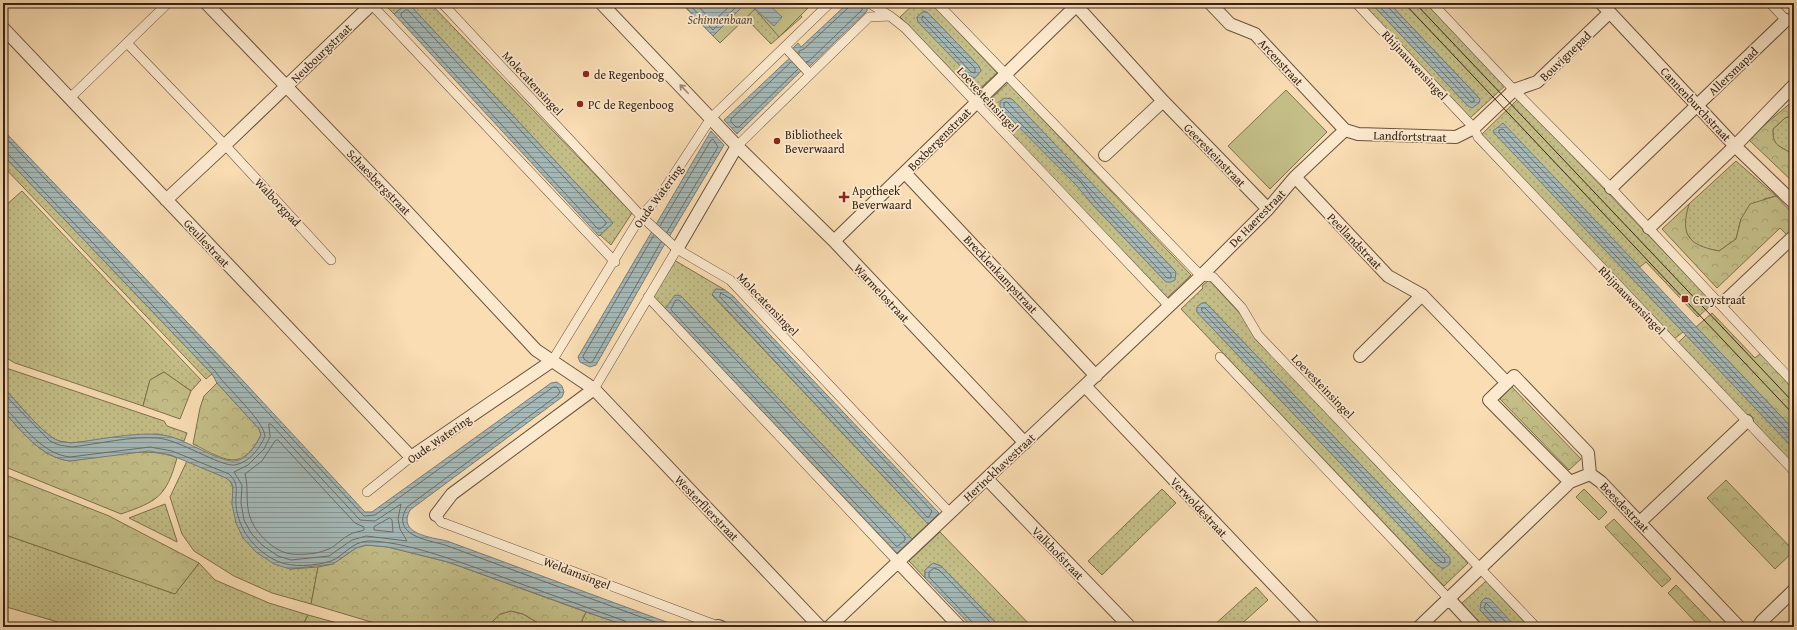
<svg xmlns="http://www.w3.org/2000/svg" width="1797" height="630" font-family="'Gentium Book Plus',serif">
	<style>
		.grass { fill: url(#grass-dots); stroke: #7e714e; fill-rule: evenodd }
		.forest { fill: url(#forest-crowns); stroke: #7e714e }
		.park { fill: #c4bf88; stroke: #7e714e }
		.water { fill: url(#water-rules); stroke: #797d77 }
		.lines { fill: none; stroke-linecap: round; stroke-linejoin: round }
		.shore { stroke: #6e6e66; stroke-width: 1 }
		.pedestrian-casing { stroke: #69523c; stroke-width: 10 }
		.minor-casing { stroke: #69523c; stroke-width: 14 }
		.pedestrian { stroke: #fce9ce; stroke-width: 9 }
		.minor { stroke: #fce9ce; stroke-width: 12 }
		.tram { stroke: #392315; stroke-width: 1 }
		.oneway { stroke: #9a8672 }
		.poi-dot { fill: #8f2418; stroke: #fce9ce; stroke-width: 1.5 }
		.labels { text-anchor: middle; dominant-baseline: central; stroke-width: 3.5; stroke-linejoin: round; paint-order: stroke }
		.park-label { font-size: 12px; font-style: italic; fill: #5c4a32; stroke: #fce9ce }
		.street-label { font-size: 12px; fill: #392315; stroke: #fce9ce }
		.poi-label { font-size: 12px; fill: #392315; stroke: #fce9ce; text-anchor: start }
	</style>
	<defs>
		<pattern id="grass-dots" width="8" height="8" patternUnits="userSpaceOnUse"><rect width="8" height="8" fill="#c4bf88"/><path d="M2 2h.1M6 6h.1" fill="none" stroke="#a9a474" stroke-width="1.8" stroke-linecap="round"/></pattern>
		<pattern id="forest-crowns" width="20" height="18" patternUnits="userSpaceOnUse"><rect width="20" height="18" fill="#c4bf88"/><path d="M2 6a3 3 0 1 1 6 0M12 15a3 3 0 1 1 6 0" fill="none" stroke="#a9a474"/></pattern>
		<pattern id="water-rules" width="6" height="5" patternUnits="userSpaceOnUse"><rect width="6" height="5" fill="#a4b9b8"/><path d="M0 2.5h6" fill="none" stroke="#879694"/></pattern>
	</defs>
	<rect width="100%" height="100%" fill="#faddb3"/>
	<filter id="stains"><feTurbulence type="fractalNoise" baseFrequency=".005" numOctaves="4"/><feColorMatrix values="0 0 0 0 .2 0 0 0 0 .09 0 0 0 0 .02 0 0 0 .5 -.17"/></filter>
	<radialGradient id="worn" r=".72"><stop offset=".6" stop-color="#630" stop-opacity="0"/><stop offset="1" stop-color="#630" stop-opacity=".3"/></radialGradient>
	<path class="grass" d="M383,3H407L394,14Z
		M408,3H430L632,213L611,245L600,235L613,223Z
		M915,3H931L997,73L974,94L900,17ZM924,11L928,13L979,66L918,22L917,17Z
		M1360,3H1371L1468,106L1480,99L1389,3H1428L1506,85L1470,118Z
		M744,5L797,11L802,17L771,44L738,10Z
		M1008,83L1191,275L1167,298L984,105ZM1008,98L1012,100L1176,272L1166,282L1092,204Z
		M1518,99L1713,303L1698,317L1646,262L1640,267L1493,131L1683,332L1674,339L1481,135Z
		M1794,115V157C1783,144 1772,150 1773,129L1785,118Z
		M3,155L212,374L206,379L3,166Z
		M1736,161L1776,196L1764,199L1741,219L1736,239L1719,251L1704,248L1693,242L1685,231L1684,220L1689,204Z
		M22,191L201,380L191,391L164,372L150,380L143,406L15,363L3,356V204L5,206Z
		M674,260L725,290L716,289L712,295L928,524L912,539L681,296L665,309L653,296Z
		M1209,280L1244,318L1255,338L1468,563L1444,586L1181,309L1203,288L1202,286ZM1202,303H1206L1450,558L1434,562L1197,312V307Z
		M1686,335L1794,449V466L1678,343Z
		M3,367L164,421L167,426L187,433L184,441L158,434L71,443C65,442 59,442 53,438C39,429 16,401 3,387Z
		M187,461L227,478C235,485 233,493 232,504L290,569L318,567L311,604L272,593L234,576L194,551L182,534L170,497Z
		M1162,489L1176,503L1102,575L1088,561Z
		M165,504L177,541V542L129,518Z
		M940,532L1032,627H1000L941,566L933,563L925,570V578L909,561Z
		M3,534L175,594L199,563L215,580L269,603L308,615L302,627H75L3,606Z
		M1486,581L1529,627H1516L1487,598L1480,610L1496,627H1480L1461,604Z
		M1256,587L1268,600L1238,627H1212Z
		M511,611L523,614L545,627H487L500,614Z
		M586,612L627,626V627H579Z"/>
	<path class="forest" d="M1794,100V115L1785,118L1773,129C1772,150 1783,144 1794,157V183L1748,139Z
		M1776,196L1794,215V223L1789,228L1791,231L1787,235L1780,228L1717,288L1662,229L1689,204C1680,235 1688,245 1719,251L1736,239L1741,219L1750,204Z
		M1712,313L1755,358L1761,353L1794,388V430L1696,327Z
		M164,372L191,391L180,419L143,406L150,380Z
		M217,383L259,429L261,435C241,474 224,459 193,444L200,408L204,396Z
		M1512,387L1581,459L1569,470L1500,399Z
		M3,411C23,432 40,457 70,461C101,457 149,445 177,458C166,497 158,501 121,514L3,466Z
		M3,474L109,516L199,563L175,594L3,534Z
		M1726,480L1794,551L1775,569L1707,498Z
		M1584,489L1607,512L1599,520L1576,497Z
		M1614,519L1671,579L1662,587L1605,527Z
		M367,545L388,547L448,562L586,612L579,627H545L523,614L511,611L500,614L487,627H388L311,604L318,567L333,564L356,548Z
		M1676,585L1716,627H1700L1668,593Z
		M308,615L352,627H302Z"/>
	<path class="park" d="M681,3H813L779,37L755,9L720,43Z
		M1286,90L1327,132L1270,189L1228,146Z"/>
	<path class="water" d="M408,3L613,223L599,236L394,14Z
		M682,3H767L782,17L774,26L752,6L744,5L713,36Z
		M848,3H867V11L809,67L807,65L737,134L724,120L795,53L792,49L798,43L801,47Z
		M1371,3H1389L1480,99L1479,103L1472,108L1468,106Z
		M924,11L928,13L979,66L981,71L975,78L970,76L918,22L917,17Z
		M1005,98L1012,99L1176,272L1175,280L1171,282H1166L1092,204L1076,185L1000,108V101Z
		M1503,123L1794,430V449L1494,133L1493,131Z
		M3,130L232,369L365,512H372L551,383L557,382L562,386L564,392L562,397L410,510C397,534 430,537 447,541L680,627H629L448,562L388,547L366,545L356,548L333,564L290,569L274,564L256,552L243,538L236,523L232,504L233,487L231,482L226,478L171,455L149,451L70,461C40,457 23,432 3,411V387C16,401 39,429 53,438C59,442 65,442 71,443C99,440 142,430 168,436C186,440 218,461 233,461C247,461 256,445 261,435L259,429L217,383L212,374L3,155Z
		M711,131L724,145L663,247L596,365L590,367L580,362L578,357Z
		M716,289L725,290L733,296L939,513L928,524L712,294Z
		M675,295L681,296L912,539L897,553L665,309Z
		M1202,303H1206L1450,558V564L1443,569L1434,562L1197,312V307Z
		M933,563L941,566L1000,627H972L925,578V570Z
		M1485,598L1490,599L1516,627H1496L1480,610L1481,602Z"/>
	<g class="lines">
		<path class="shore" d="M688,3L713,30L740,3
			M695,3L713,22L733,3
			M1376,3L1471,102H1474V99L1388,7L1386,3
			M406,10H408L606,222V224L600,229H598L401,16V14Z
			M923,16L975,68V73L971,72L922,20Z
			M799,54V51L804,49L849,7L850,3
			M791,62L731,119V122L736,127H739L798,69
			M806,62L809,61L862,10L863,3
			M1007,102L1171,274V278H1167L1095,201L1080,181L1068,171L1004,107V103Z
			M3,135L230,372L364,516L375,515L553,387H557L560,392L558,395L407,507C390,535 427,540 445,545L668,627
			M3,152L8,154L215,371C226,388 263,419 265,436C260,448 250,462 235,465C220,467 179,439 157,438C132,436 97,444 72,447L59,445L50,441L3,393
			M660,226L711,140L713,139L718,147L667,232
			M654,235L583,356L584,359L590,363L593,361L661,242
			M721,293L731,299L932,511L929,517H927L720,297Z
			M676,300H679L905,537V540L898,546H896L671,310Z
			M1202,308H1205L1445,559V562L1443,563L1437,559L1202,311Z
			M3,409L7,410C26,429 43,454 70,457L150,447L172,451L229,474C240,484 235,492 236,505C238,529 255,551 277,561C292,568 315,566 331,561C344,556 351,542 368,541C404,541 456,561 491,573C535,589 580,605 625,621L628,627
			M269,424H271L360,520L375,521L401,504L398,519L400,529L407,541L366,536L352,540L329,556L291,560L278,556L262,545L251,533L244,520L241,503L242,485L234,472L248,465L264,449L270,437Z
			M1794,433L1789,431L1503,129L1499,130V133L1794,443
			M278,440L355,523L364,527V530C359,532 353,532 349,535C341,539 334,548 326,550C317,554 302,555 292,554C275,553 255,533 250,517C245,503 249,489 245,474L262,461L275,441Z
			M390,518L392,520L393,532L374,530V527Z
			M974,627L973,623L929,577V572L934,568L939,570L995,627
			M1499,627L1498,623L1484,608L1486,603L1511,627"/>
		<defs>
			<path id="pedestrian" d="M370,3L615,262
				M442,3L641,216L677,249L730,280L950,513
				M937,3L1201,276L1213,277L1242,308L1258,335L1536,627
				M1356,3L1474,128L1478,137L1794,471
				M1432,3L1514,90L1611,188L1794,383
				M1770,3L1786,20
				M890,16L905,28L1169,306
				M127,43L225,145L331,260
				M785,47L810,74
				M70,98L168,3
				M737,146L869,17L890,16L869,3
				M648,297L899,563
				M1220,357L1449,599
				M552,361L641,216L662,193L711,118L830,3
				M594,389L677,249
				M367,492L411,457
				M436,515L441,522L718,626"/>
			<path id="minor" d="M206,3L396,200L536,350L594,389L452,494L436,515
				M601,3L737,146L834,241L1025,443
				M1074,3L1163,101L1268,209
				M1210,3L1230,24L1255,34L1345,130
				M1601,3L1735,146L1794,203
				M3,28L411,457L552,361
				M1345,130L1358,134L1456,137L1474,128L1514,90L1537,82L1609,13
				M1105,155L1163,101
				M905,173L1096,376
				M1295,177L1388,276L1422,295L1507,383
				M1611,188L1786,20
				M166,200L225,145L373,3
				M1649,228L1735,146L1794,85
				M834,241L1079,3
				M677,249L737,146
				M1723,303L1794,236
				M1360,356L1422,295
				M1085,386L1314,627
				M594,389L820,627
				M987,479L1130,627
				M1570,482L1489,400L1514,376L1588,453L1590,474
				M1640,522L1747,421
				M899,563L960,627
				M1449,599L1475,627
				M718,626L721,627
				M829,627L1201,276L1268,209L1295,177L1345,130
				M1419,627L1570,482L1590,474L1601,482L1739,627
				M1758,627L1762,621L1794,590"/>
		</defs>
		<use href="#pedestrian" class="pedestrian-casing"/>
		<use href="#minor" class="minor-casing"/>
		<use href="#pedestrian" class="pedestrian"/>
		<use href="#minor" class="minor"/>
		<path class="tram" d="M1404,3L1794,415
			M1415,3L1794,403"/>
	</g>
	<defs><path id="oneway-shaft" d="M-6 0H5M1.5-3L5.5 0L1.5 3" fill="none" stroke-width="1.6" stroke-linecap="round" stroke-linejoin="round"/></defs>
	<use class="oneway" href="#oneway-shaft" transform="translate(684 89) rotate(-134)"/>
	<g class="poi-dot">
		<circle cx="586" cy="74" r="4"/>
		<circle cx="580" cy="104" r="4"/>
		<circle cx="777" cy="141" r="4"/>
		<path d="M842 191h4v4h4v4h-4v4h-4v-4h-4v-4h4z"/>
		<rect x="1681" y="295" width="8" height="8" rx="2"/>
	</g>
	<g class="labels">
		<g class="park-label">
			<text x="720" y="19">Schinnenbaan</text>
		</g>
		<g class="street-label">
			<text transform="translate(321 53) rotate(-44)">Neubourgstraat</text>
			<text transform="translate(1565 56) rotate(-44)">Bouvignepad</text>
			<text transform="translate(1281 62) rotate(47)">Arcenstraat</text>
			<text transform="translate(1415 65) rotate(47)">Rhijnauwensingel</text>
			<text transform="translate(1733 71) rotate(-44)">Allersmapad</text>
			<text transform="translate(533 83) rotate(47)">Molecatensingel</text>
			<text transform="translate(988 99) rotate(47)">Loevesteinsingel</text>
			<text transform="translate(1696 104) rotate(47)">Cannenburchstraat</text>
			<text transform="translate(1410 136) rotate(2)">Landfortstraat</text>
			<text transform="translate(939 139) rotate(-45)">Boxbergenstraat</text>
			<text transform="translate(1215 155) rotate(46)">Geeresteinstraat</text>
			<text transform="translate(379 182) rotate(46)">Schaesbergstraat</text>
			<text transform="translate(658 196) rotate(-54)">Oude Watering</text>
			<text transform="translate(278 202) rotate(47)">Walborgpad</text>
			<text transform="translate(1257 218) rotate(-46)">De Haerestraat</text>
			<text transform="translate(1355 241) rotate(46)">Peellandstraat</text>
			<text transform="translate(207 243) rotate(47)">Geullestraat</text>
			<text transform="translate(1001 274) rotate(47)">Brecklenkampstraat</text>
			<text transform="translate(882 293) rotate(47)">Warmelostraat</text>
			<text transform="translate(1632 300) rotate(46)">Rhijnauwensingel</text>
			<text transform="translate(768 304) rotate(46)">Molecatensingel</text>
			<text transform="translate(1323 386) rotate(46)">Loevesteinsingel</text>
			<text transform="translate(439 439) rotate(-35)">Oude Watering</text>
			<text transform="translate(999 467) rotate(-43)">Herinckhavestraat</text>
			<text transform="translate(1199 507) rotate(47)">Verwoldestraat</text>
			<text transform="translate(1625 507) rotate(46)">Beesdestraat</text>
			<text transform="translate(707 508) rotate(46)">Westerflierstraat</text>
			<text transform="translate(1058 553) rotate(46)">Valkhofstraat</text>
			<text transform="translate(577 573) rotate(21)">Weldamsingel</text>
		</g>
		<g class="poi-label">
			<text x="594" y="74">de Regenboog</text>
			<text x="588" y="104">PC de Regenboog</text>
			<text x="785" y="134">Bibliotheek<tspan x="785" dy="14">Beverwaard</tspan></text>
			<text x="852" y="190">Apotheek<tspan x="852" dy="14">Beverwaard</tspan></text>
			<text x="1693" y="299">Croystraat</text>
		</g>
	</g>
	<rect width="1797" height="630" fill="none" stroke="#faddb3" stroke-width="16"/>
	<rect x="4" y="4" width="1789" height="622" fill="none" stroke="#392315" stroke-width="2"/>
	<rect x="8" y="8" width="1781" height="614" fill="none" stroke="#392315"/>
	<rect width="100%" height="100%" filter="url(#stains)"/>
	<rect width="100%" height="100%" fill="url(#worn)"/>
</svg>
